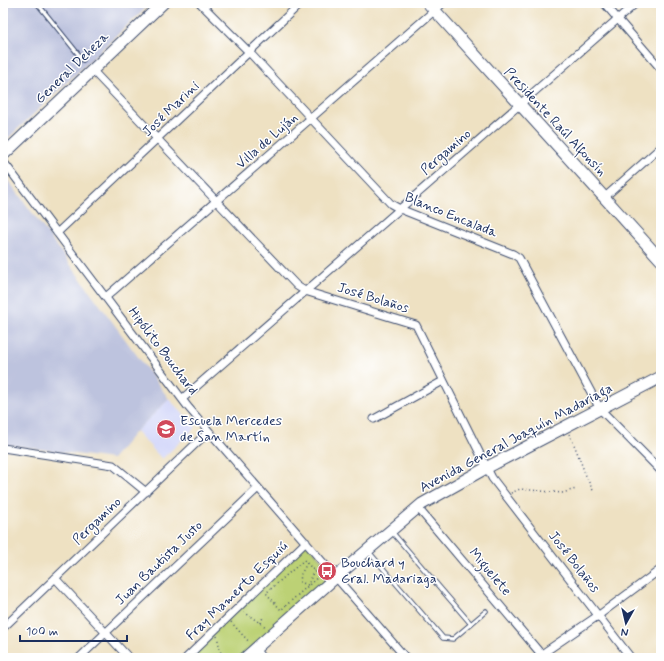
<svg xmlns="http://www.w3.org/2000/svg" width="664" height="661" font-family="Mynerve,sans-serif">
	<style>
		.built { fill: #d4d8f9 }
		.industrial { fill: #bdc3de }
		.green { fill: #bcd174; stroke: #6c8069 }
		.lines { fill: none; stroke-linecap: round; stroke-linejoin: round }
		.lane-casing { stroke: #3b4a6d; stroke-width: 5.5 }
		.street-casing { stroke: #3b4a6d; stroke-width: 9 }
		.secondary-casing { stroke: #3b4a6d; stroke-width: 13 }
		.path { stroke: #3b4a6d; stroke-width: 1.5; stroke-dasharray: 1 3; stroke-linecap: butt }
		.lane { stroke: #fff; stroke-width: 3.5 }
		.street { stroke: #fff; stroke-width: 7 }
		.secondary { stroke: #fff; stroke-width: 11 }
		.labels { text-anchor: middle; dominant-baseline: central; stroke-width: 3; stroke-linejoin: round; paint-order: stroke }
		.street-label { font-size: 14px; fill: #1b2f5e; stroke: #fff }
		.poi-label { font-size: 14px; fill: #1b2f5e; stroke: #fff; text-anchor: start }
	</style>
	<rect width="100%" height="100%" fill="#fff"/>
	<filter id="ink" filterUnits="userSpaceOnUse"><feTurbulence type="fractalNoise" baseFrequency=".025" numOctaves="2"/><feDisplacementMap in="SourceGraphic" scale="8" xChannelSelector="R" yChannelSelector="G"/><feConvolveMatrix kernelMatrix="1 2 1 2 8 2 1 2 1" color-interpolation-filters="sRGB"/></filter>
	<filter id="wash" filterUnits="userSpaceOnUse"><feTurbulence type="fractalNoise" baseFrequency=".012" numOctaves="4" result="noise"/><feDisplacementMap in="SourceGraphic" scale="16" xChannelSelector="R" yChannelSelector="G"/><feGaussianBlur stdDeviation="0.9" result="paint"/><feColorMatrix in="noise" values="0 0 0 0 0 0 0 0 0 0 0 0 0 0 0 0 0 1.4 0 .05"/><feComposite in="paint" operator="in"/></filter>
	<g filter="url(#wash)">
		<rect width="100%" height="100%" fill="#eee1c2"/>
		<path class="built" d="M169,399L196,427L162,459L136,431Z"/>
		<path class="industrial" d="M3,3H151L3,143Z
			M3,173L169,399L136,431L112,459L3,444Z"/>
		<path class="green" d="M306,542L336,577L245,658H186Z"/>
	</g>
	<g filter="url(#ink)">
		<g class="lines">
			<defs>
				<path id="lane" d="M37,3L83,60
					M392,532L471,624
					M369,552L443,638L453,639L486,611"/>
				<path id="street" d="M200,3L249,52L391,204L400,209L513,254L519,258L600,409L661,471
					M604,3L661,69
					M92,70L297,286L305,291L416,325L492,478L631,658
					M3,161L188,407L406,658
					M605,197L661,147
					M57,233L301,3
					M106,297L443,3
					M182,399L636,3
					M374,419L443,381
					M3,448L113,465L146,492
					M418,508L541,654
					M55,578L129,658
					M3,628L208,432
					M255,649L262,658
					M79,658L258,488
					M186,658L306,542
					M536,658L599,615L661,569"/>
				<path id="secondary" d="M428,3L661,260
					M3,155L163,3
					M245,658L336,577L422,504L486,468L661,377"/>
			</defs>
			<use href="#lane" class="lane-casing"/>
			<use href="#street" class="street-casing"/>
			<use href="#secondary" class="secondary-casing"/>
			<path class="path" d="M569,434C579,453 583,473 594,492
				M511,493L520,489L562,493L576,489
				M307,563L301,574L300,582L308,585L314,570
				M319,576L281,610L266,593L304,560L319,576L325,575
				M244,612L266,627
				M231,622L249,642
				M261,623L263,617
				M217,636L222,658"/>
			<use href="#lane" class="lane"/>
			<use href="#street" class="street"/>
			<use href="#secondary" class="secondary"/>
		</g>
	</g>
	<defs>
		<symbol id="school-disc" viewBox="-11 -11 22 22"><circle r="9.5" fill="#d1495b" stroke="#fff"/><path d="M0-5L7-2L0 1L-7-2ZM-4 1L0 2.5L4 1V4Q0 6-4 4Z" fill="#fff"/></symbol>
		<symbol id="bus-disc" viewBox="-11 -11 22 22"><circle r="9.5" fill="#d1495b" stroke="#fff"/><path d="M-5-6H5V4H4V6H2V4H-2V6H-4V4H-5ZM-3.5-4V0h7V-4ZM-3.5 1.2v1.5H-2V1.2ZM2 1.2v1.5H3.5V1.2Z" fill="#fff"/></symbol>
	</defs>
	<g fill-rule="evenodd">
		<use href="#school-disc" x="155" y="418" width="22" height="22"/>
		<use href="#bus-disc" x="316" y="560" width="22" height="22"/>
	</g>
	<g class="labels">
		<g class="street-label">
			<text transform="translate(72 68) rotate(-44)">General Deheza</text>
			<text transform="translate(171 109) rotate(-44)">José Marini</text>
			<text transform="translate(555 122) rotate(47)">Presidente Raúl Alfonsín</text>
			<text transform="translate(267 141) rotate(-41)">Villa de Luján</text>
			<text transform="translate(446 152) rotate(-41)">Pergamino</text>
			<text transform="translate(451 215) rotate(22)">Blanco Encalada</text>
			<text transform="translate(373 298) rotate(17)">José Bolaños</text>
			<text transform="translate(163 351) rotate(53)">Hipólito Bouchard</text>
			<text transform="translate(516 438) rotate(-28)">Avenida General Joaquín Madariaga</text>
			<text transform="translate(97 521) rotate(-44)">Pergamino</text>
			<text transform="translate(574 562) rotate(52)">José Bolaños</text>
			<text transform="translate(159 563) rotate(-44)">Juan Bautista Justo</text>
			<text transform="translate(490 572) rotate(50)">Miguelete</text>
			<text transform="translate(237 591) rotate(-44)">Fray Mamerto Esquiú</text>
		</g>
		<g class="poi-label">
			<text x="180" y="421">Escuela Mercedes<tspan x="180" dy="16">de San Martín</tspan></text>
			<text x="341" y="563">Bouchard y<tspan x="341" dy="16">Gral. Madariaga</tspan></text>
		</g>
	</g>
	<rect width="664" height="661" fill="none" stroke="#fff" stroke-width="16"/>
	<g transform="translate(626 623) rotate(188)" stroke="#ffffff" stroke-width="3" paint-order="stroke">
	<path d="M0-3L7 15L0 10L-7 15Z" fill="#1b2f5e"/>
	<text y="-6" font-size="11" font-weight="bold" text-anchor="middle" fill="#1b2f5e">N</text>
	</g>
	<path d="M20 635v6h107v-6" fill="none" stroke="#1b2f5e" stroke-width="2"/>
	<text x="26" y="635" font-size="12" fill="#1b2f5e" stroke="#ffffff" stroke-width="3" paint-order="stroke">100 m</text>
</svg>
